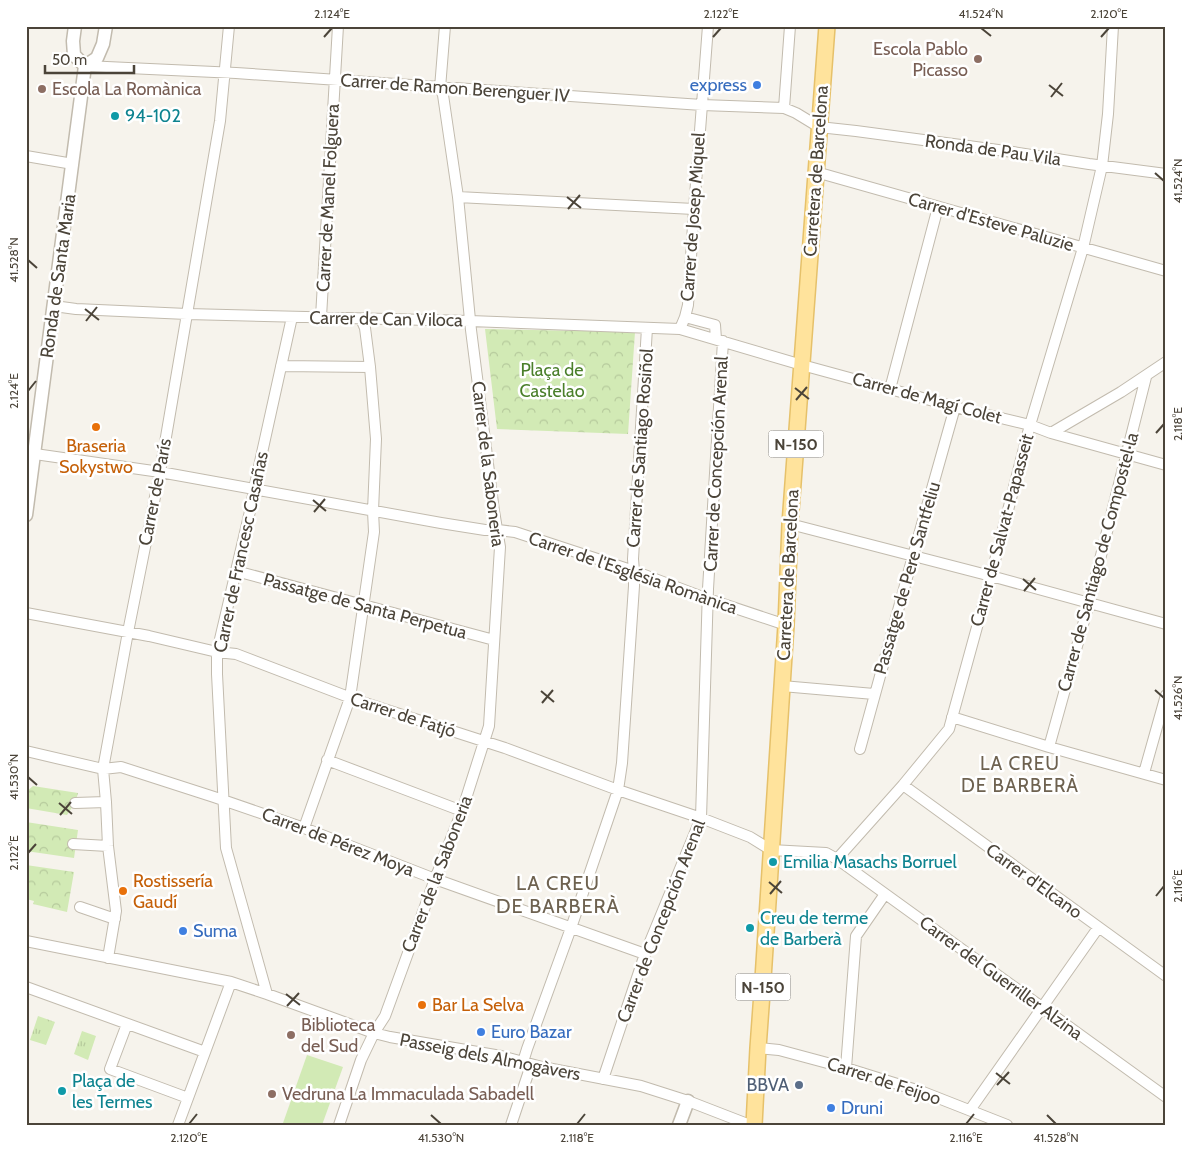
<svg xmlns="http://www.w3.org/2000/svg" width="1192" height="1151" font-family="Cabin,sans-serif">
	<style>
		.grass { fill: url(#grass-tufts) }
		.park { fill: url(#park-crowns) }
		.garden { fill: #d2eab5 }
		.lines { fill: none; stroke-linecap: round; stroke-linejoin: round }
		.minor-casing { stroke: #c2bbae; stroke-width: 12 }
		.tertiary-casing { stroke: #c2bbae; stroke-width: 15 }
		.primary-casing { stroke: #e6c16a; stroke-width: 18 }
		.minor { stroke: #fff; stroke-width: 10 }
		.tertiary { stroke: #fff; stroke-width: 12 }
		.primary { stroke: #ffe39c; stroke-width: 15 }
		.ticks { fill: none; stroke: #4b4439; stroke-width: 2 }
		.education-dot { fill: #8d6e63; stroke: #fff; stroke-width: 2 }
		.shop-dot { fill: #3f7fe0; stroke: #fff; stroke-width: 2 }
		.culture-dot { fill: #0f9aa8; stroke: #fff; stroke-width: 2 }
		.food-dot { fill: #e8710a; stroke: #fff; stroke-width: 2 }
		.service-dot { fill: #5c6f8a; stroke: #fff; stroke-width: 2 }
		.labels { text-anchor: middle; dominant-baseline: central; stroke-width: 5; stroke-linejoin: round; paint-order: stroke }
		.shield { fill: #fff; stroke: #817c74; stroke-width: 1 }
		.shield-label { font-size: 16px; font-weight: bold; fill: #4b4439 }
		.education-label { font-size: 18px; fill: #785e54; stroke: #fff; text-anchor: start }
		.shop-label { font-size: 18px; fill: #366cbe; stroke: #fff; text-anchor: start }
		.street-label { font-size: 18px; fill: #4b4439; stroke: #fff }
		.culture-label { font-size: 18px; fill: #0d838f; stroke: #fff; text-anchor: start }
		.park-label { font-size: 18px; fill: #4a7f2a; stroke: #fff }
		.food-label { font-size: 18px; fill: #c56008; stroke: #fff; text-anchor: start }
		.service-label { font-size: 18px; fill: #4e5e75; stroke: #fff; text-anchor: end }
		.neighbourhood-label { font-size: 19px; letter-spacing: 1px; fill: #6e6250; stroke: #fff }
		.quarter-label { font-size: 20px; letter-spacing: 1px; fill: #6e6250; stroke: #fff }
		.neatline { fill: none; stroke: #4b4439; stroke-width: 2 }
		.ticks-label { font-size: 12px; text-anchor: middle; fill: #4b4439 }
	</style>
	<defs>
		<pattern id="grass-tufts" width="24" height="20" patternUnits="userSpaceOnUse" patternTransform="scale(1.25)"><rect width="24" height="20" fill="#d2eab5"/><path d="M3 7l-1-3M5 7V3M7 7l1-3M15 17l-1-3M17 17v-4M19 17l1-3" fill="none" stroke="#b6ca9c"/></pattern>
		<pattern id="park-crowns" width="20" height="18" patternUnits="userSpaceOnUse" patternTransform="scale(1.25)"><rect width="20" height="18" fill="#d2eab5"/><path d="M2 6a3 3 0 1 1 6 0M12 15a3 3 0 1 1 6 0" fill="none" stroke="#b6ca9c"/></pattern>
	</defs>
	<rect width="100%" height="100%" fill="#f6f3ec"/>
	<path class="grass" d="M38,1016L55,1022L46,1045L30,1040Z
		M82,1031L96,1036L88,1060L74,1054Z"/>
	<path class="park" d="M485,329L635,332L628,434L497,429Z
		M33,786L78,793L75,803L67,815L26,808V792Z
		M26,822L78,830L74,858L26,851Z
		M26,865L74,872L67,912L33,904L34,901L26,899Z"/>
	<path class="garden" d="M307,1055L343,1067L322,1125H289L283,1123Z"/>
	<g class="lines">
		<defs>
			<path id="minor" d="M85,66L236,73L702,105L784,108L796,113L819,127L856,131L1013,152L1089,164L1166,174
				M784,108L790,26
				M26,156L73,164
				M816,172L1166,271
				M458,197L694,209
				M54,306L76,309L187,314L470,321L680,329L802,365L890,389L955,407L1030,425L1051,433L1166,465
				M321,317L338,26
				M685,317L715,325L716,339
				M680,329L685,317L688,305L694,209L708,26
				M281,366L370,367
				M890,389L938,207
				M1051,433L1121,392L1166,362
				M35,454L160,472L441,523L485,530H498L515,532L634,571L708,599L786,625
				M790,524L991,576L1166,624
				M236,571L494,640
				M26,613L149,636L217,652L236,654L359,701L505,748L618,790L701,818L750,837L771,850L826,853L837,859L1166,1097
				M782,686L874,694
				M952,717L1049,747L1166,780
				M1049,747L1089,603L1146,377
				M860,749L913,556L955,407
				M26,751L103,769L121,767L214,797L304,828L435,879L645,954
				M327,760L462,811
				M1144,773L1166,695
				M903,785L1166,976
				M75,803L106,802
				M304,828L350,698L374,532L373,511L376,439L370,367L365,328L361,319
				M73,844L108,846
				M837,859L903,785L949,729L991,576L1030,425L1083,248L1102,166L1108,114L1113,26
				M80,907L115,919
				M26,941L231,982L267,994L374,1033L390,1037L501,1056L542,1067L641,1086L688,1101L750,1125
				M108,958L116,911L108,846L106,802L103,769L128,632L160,472L220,121L229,26
				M26,987L205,1052
				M267,994L226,848L217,674V652L251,507L254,489L292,317
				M127,1024L110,1069L188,1098
				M758,1048L779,1050L846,1068L923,1092L1007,1125
				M523,1062L527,1049L571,928L618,790L622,763L634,586V571L633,559L647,328
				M846,1068L856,936L885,894
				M603,1079L645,954L701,818L708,589L723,341
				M970,1110L1098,928
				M178,1125L231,982
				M339,1125L361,1060L374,1033L385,1016L435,879L462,811L489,726L500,547L494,511L471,330L458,197L443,95L440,88L445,26
				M511,1125L531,1065"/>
			<path id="tertiary" d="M75,26L73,41L74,55L85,66
				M85,66L97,58L103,44L106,26
				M26,515L85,66
				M679,1125L688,1101"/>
			<path id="primary" d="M754,1125L758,1048L763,979L786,625L790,524L827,26"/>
		</defs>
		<use href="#minor" class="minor-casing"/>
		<use href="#tertiary" class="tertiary-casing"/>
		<use href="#primary" class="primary-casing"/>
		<use href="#minor" class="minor"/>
		<use href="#tertiary" class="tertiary"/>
		<use href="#primary" class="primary"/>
	</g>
	<path class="ticks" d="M981,28L991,36M324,37L332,28M713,37L721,28M1101,37L1109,28M1049,85L1063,96M1051,97L1062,83M1155,173L1164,181M567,197L581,208M568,209L580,195M28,260L37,268M85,309L99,320M86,321L97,307M795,388L809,399M28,391L36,381M796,400L807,387M1156,433L1164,424M313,500L326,511M314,512L325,499M1023,579L1036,590M1024,591L1035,578M1155,690L1164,698M541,691L554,702M542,703L553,690M28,777L37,785M59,803L72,814M60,815L71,802M28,853L36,844M769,882L782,893M770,894L781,881M1156,896L1164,886M286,994L300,1005M287,1006L299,993M996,1073L1010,1084M997,1085L1009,1072M431,1115L441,1124M1047,1115L1056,1124M189,1124L197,1114M577,1124L585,1114M966,1124L974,1114"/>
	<g class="education-dot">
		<circle cx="978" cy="59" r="5"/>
		<circle cx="42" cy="89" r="5"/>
		<circle cx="291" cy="1035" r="5"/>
		<circle cx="272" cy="1094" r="5"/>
	</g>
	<g class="shop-dot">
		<circle cx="757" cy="85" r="5"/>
		<circle cx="183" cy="931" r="5"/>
		<circle cx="481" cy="1032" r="5"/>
		<circle cx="831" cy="1108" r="5"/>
	</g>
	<g class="culture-dot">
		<circle cx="115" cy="116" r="5"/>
		<circle cx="773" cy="862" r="5"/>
		<circle cx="750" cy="928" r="5"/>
		<circle cx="62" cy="1091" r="5"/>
	</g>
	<g class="food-dot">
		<circle cx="96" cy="427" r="5"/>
		<circle cx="123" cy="891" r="5"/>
		<circle cx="422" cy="1005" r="5"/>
	</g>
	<circle class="service-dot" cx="799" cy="1085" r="5"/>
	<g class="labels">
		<g class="shield">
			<rect x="768.5" y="430.5" width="55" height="27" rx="4"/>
			<rect x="735.5" y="973.5" width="55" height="27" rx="4"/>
		</g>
		<g class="shield-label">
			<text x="796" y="444">N-150</text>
			<text x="763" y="987">N-150</text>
		</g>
		<g class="education-label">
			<text x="968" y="49" text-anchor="end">Escola Pablo<tspan x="968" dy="21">Picasso</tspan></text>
			<text x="52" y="89">Escola La Romànica</text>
			<text x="301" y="1025">Biblioteca<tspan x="301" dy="21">del Sud</tspan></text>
			<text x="282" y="1094">Vedruna La Immaculada Sabadell</text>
		</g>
		<g class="shop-label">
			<text x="747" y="85" text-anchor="end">express</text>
			<text x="193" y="931">Suma</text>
			<text x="491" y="1032">Euro Bazar</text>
			<text x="841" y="1108">Druni</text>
		</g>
		<g class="street-label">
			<text transform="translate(455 88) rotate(4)">Carrer de Ramon Berenguer IV</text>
			<text transform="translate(993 150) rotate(8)">Ronda de Pau Vila</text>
			<text transform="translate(816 171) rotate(-86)">Carretera de Barcelona</text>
			<text transform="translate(328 198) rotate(-87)">Carrer de Manel Folguera</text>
			<text transform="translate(693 217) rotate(-86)">Carrer de Josep Miquel</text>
			<text transform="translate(991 222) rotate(16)">Carrer d'Esteve Paluzie</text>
			<text transform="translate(58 276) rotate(-82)">Ronda de Santa Maria</text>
			<text transform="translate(386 319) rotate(1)">Carrer de Can Viloca</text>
			<text transform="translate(927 398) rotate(15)">Carrer de Magí Colet</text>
			<text transform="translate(640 448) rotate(-86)">Carrer de Santiago Rosiñol</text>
			<text transform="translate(488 464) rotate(83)">Carrer de la Saboneria</text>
			<text transform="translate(716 464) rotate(-87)">Carrer de Concepción Arenal</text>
			<text transform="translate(155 492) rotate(-79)">Carrer de París</text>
			<text transform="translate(1002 530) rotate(-75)">Carrer de Salvat-Papasseit</text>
			<text transform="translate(241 552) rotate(-78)">Carrer de Francesc Casañas</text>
			<text transform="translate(1098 562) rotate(-75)">Carrer de Santiago de Compostel·la</text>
			<text transform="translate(633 573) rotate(19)">Carrer de l'Església Romànica</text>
			<text transform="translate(788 575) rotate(-87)">Carretera de Barcelona</text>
			<text transform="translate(907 578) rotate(-74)">Passatge de Pere Santfeliu</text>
			<text transform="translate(365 606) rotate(15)">Passatge de Santa Perpetua</text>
			<text transform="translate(403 715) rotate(18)">Carrer de Fatjó</text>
			<text transform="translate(338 842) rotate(21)">Carrer de Pérez Moya</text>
			<text transform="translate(437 874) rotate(-69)">Carrer de la Saboneria</text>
			<text transform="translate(1034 881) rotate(36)">Carrer d'Elcano</text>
			<text transform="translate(661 921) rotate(-69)">Carrer de Concepción Arenal</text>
			<text transform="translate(1001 978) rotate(36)">Carrer del Guerriller Alzina</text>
			<text transform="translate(490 1057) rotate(11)">Passeig dels Almogàvers</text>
			<text transform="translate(884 1081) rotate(18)">Carrer de Feijoo</text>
		</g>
		<g class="culture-label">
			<text x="125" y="116">94-102</text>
			<text x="783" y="862">Emilia Masachs Borruel</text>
			<text x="760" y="918">Creu de terme<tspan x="760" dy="21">de Barberà</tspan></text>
			<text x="72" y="1081">Plaça de<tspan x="72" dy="21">les Termes</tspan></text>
		</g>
		<g class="park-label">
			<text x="552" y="370">Plaça de<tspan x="552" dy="21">Castelao</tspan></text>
		</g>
		<g class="food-label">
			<text x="96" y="446" text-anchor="middle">Braseria<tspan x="96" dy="21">Sokystwo</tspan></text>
			<text x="133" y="881">Rostissería<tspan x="133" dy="21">Gaudí</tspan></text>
			<text x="432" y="1005">Bar La Selva</text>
		</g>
		<g class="service-label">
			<text x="789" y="1085">BBVA</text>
		</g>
		<g class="neighbourhood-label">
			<text x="1020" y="763">LA CREU<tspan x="1020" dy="22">DE BARBERÀ</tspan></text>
		</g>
		<g class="quarter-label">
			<text x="558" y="883">LA CREU<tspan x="558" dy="23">DE BARBERÀ</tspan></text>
		</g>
	</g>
	<rect width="1192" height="1151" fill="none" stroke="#ffffff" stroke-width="55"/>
	<path d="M45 65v8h89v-8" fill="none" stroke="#4b4439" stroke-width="2.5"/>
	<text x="52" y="65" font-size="15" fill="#4b4439" stroke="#ffffff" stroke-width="4" paint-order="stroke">50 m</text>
	<rect x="28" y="28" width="1136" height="1096" class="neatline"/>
	<g class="ticks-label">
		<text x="332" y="18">2.124°E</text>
		<text x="721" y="18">2.122°E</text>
		<text x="981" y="18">41.524°N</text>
		<text x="1109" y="18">2.120°E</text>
		<text transform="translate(1178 181) rotate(-90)" y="4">41.524°N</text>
		<text transform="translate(14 260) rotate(-90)" y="4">41.528°N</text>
		<text transform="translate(14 391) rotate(-90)" y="4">2.124°E</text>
		<text transform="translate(1178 424) rotate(-90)" y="4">2.118°E</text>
		<text transform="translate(1178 698) rotate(-90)" y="4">41.526°N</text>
		<text transform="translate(14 777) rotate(-90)" y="4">41.530°N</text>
		<text transform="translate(14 853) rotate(-90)" y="4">2.122°E</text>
		<text transform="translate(1178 886) rotate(-90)" y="4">2.116°E</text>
		<text x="189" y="1142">2.120°E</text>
		<text x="441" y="1142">41.530°N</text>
		<text x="577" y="1142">2.118°E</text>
		<text x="966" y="1142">2.116°E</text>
		<text x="1056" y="1142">41.528°N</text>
	</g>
</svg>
